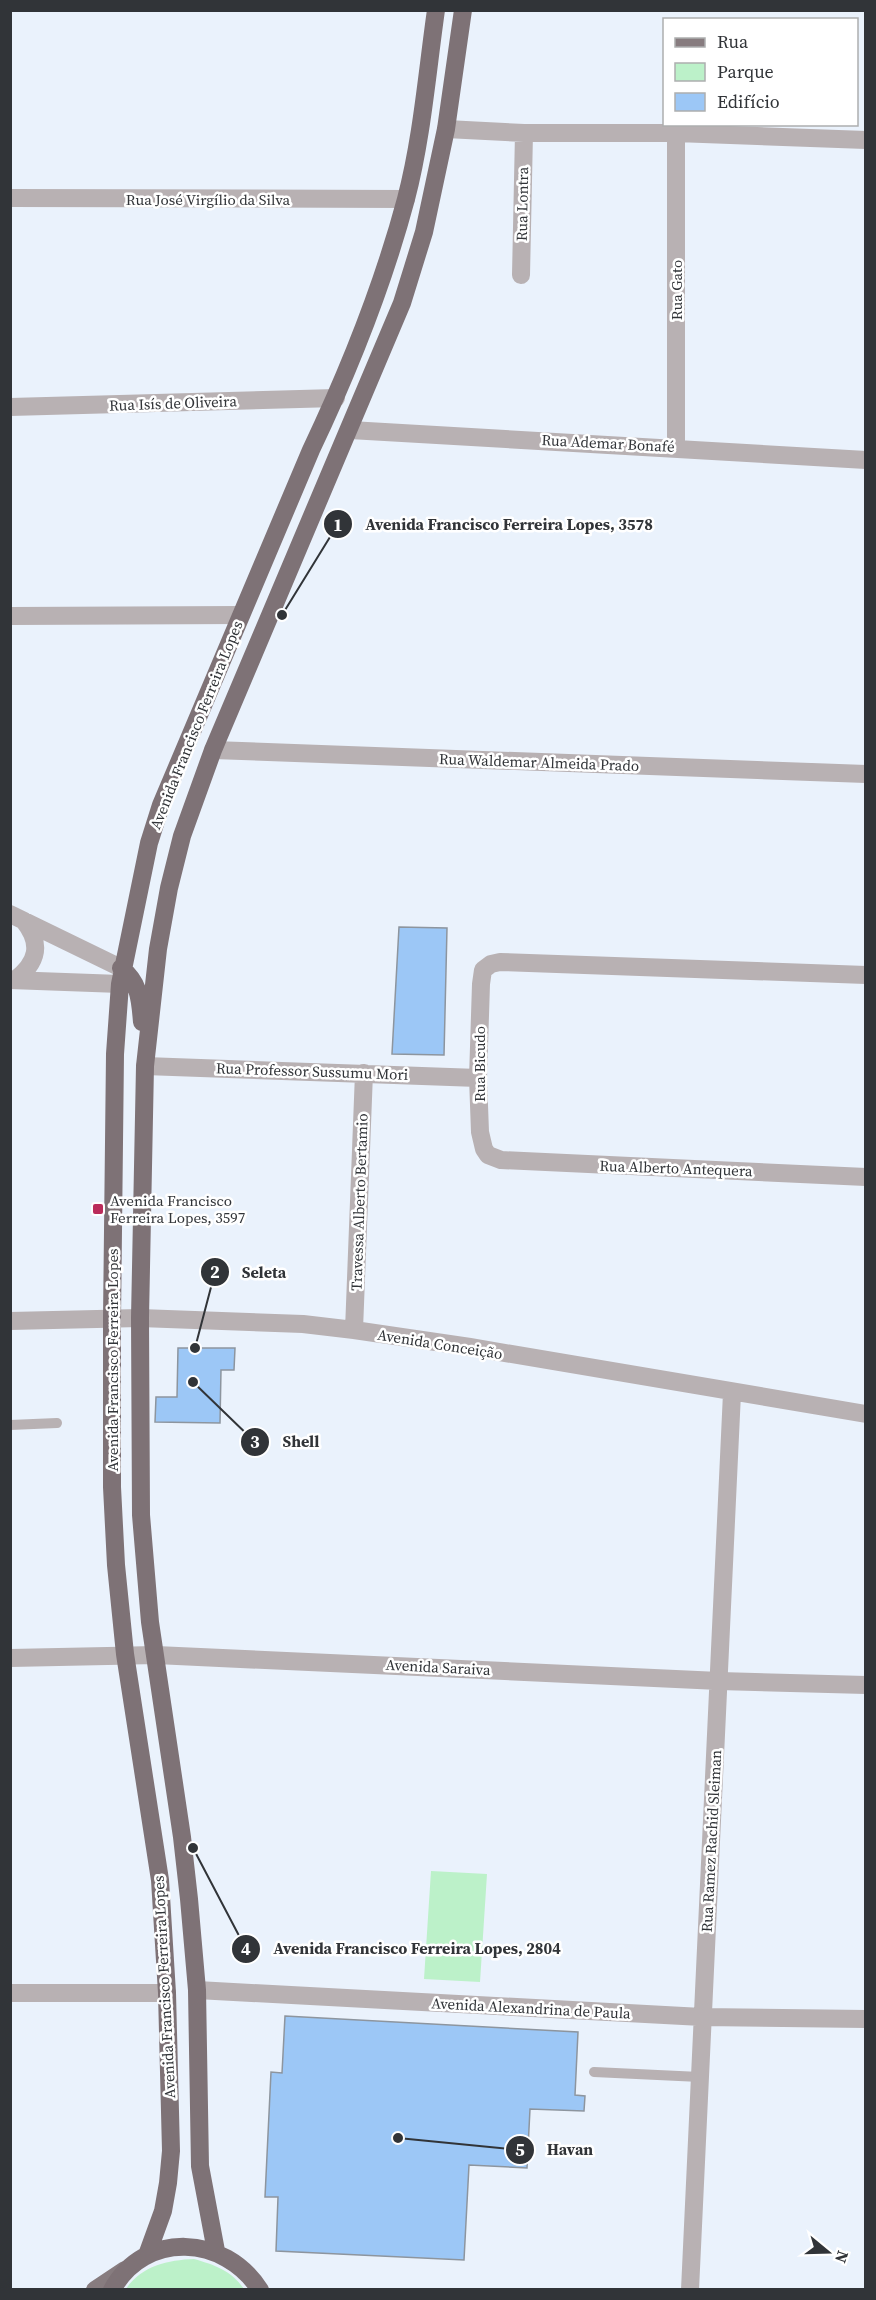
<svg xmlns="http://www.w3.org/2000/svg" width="876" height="2300" font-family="'Source Serif 4',serif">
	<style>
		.green { fill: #bcf1c9 }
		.building { fill: #9cc7f6; stroke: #8d959e; stroke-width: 1.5 }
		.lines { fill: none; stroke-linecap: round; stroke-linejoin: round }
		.service { stroke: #b8b1b3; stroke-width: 10 }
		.minor { stroke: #b8b1b3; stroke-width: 18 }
		.tertiary { stroke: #b8b1b3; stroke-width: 18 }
		.primary { stroke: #877c7f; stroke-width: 18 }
		.trunk { stroke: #7e7276; stroke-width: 18 }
		.poi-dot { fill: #bb2c5b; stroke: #fff; stroke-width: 2 }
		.labels { text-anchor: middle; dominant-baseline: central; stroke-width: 5; stroke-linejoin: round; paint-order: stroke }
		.street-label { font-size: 15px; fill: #313438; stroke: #fff }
		.poi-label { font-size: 15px; fill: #313438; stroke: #fff; text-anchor: start }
		.leader { fill: none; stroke: #313438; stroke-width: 2 }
		.callout-dot { fill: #313438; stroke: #fff; stroke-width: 2 }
		.mark-label { font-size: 18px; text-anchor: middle; font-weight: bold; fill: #fff }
		.callout-label { font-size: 16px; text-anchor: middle; font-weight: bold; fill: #313438; stroke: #fff; stroke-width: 5; stroke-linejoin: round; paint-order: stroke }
	</style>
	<rect width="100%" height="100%" fill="#eaf2fc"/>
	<path class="green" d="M431,1871L487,1874L480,1982L424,1979Z
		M194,2259C215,2265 232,2271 244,2289H126C141,2266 168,2260 194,2259Z"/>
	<path class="building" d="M399,927L447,928L444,1055L392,1054Z
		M178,1348H235L234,1370H221L220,1423L155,1422L156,1397H177Z
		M285,2016L578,2032L575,2095L585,2096L584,2111L530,2109L527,2168L469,2165L464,2260L276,2251L278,2197H265L271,2072L282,2073Z"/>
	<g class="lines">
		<path class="service" d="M10,1425L57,1423
			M594,2072L700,2077"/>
		<path class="minor" d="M446,129L524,133H676L866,140
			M676,133V447
			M10,198L406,199
			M521,275L524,133
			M10,407L336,398
			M350,430L866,460
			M10,616L241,615
			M213,750L866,774
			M10,914L121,968
			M866,975L500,962L491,964L483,970L481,984L478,1078L480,1132L484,1149L488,1155L501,1160L866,1177
			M10,980L120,984
			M15,980C38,962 42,944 24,921
			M145,1066L478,1078
			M140,1318L303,1324L354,1330L470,1347L866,1414
			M354,1330L364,1073
			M10,1658L156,1655L719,1681L866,1685
			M197,1990L702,2017L866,2019
			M10,1993H167
			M690,2290L732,1393"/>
		<path class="tertiary" d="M10,1321L140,1318"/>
		<path class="primary" d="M95,2290L125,2270"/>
		<path class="trunk" d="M121,968C140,983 140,1000 142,1022
			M216,2251L200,2166L197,1990L189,1899L182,1837L150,1622L141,1515L140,1318L145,1066L158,949L169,888L182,836L213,750L402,303L424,232L446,129L463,10
			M147,2255L163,2211L168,2183L171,2151L167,1993L160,1880L125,1654L116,1565L112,1487V1319L115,1054L120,984L149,843L161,805L311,450C349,370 383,285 406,199C422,138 427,73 436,10
			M112,2290C145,2230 225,2235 260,2290"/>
	</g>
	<rect class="poi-dot" x="92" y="1203" width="12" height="12" rx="3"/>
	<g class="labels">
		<g class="street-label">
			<text x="208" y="199">Rua José Virgílio da Silva</text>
			<text transform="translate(522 204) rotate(-89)">Rua Lontra</text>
			<text transform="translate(676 290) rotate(-90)">Rua Gato</text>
			<text transform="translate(173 403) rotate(-2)">Rua Isís de Oliveira</text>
			<text transform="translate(608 443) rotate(3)">Rua Ademar Bonafé</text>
			<text transform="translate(196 725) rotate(-68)">Avenida Francisco Ferreira Lopes</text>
			<text transform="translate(539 762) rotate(2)">Rua Waldemar Almeida Prado</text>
			<text transform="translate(479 1064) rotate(-90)">Rua Bicudo</text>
			<text transform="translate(312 1071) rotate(2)">Rua Professor Sussumu Mori</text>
			<text transform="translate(676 1168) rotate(2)">Rua Alberto Antequera</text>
			<text transform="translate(359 1202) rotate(-88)">Travessa Alberto Bertamio</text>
			<text transform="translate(440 1344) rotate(9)">Avenida Conceição</text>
			<text transform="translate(112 1360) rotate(-90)">Avenida Francisco Ferreira Lopes</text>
			<text transform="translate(438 1667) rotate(3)">Avenida Saraiva</text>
			<text transform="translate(711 1841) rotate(-87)">Rua Ramez Rachid Sleiman</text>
			<text transform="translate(164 1987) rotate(-93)">Avenida Francisco Ferreira Lopes</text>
			<text transform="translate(531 2008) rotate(3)">Avenida Alexandrina de Paula</text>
		</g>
		<g class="poi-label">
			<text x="110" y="1200">Avenida Francisco<tspan x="110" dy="17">Ferreira Lopes, 3597</tspan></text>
		</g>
	</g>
	<path class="leader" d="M282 615L338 524M195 1348L215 1272M193 1382L255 1442M193 1848L246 1949M398 2138L520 2150"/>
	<g class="callout-dot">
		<circle cx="282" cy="615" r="6"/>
		<circle cx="195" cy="1348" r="6"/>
		<circle cx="193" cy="1382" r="6"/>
		<circle cx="193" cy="1848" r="6"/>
		<circle cx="398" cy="2138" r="6"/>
		<circle cx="338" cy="524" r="15"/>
		<circle cx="215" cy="1272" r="15"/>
		<circle cx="255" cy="1442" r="15"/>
		<circle cx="246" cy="1949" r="15"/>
		<circle cx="520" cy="2150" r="15"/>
	</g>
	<g class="mark-label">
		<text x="338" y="531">1</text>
		<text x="215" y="1278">2</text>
		<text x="255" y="1448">3</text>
		<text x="246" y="1955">4</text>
		<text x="520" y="2156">5</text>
	</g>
	<g class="callout-label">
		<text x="509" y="530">Avenida Francisco Ferreira Lopes, 3578</text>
		<text x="264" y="1278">Seleta</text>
		<text x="301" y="1447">Shell</text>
		<text x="417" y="1954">Avenida Francisco Ferreira Lopes, 2804</text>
		<text x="570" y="2155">Havan</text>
	</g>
	<rect width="876" height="2300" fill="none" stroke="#313438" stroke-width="24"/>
	<rect x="663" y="18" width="195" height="108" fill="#ffffff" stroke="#adaeaf" stroke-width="1.5"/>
	<rect x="675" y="38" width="30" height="9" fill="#877c7f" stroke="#adaeaf" stroke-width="1.5"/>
	<text x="717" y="48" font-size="18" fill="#313438">Rua</text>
	<rect x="675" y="63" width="30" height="18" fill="#bcf1c9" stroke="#adaeaf" stroke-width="1.5"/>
	<text x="717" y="78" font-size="18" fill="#313438">Parque</text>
	<rect x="675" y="93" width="30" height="18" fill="#9cc7f6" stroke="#adaeaf" stroke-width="1.5"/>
	<text x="717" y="108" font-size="18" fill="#313438">Edifício</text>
	<g transform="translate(828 2252) rotate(109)" stroke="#ffffff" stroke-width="4.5" paint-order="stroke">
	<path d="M0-4.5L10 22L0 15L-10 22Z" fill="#313438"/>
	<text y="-9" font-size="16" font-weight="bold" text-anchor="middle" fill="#313438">N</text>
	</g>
</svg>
